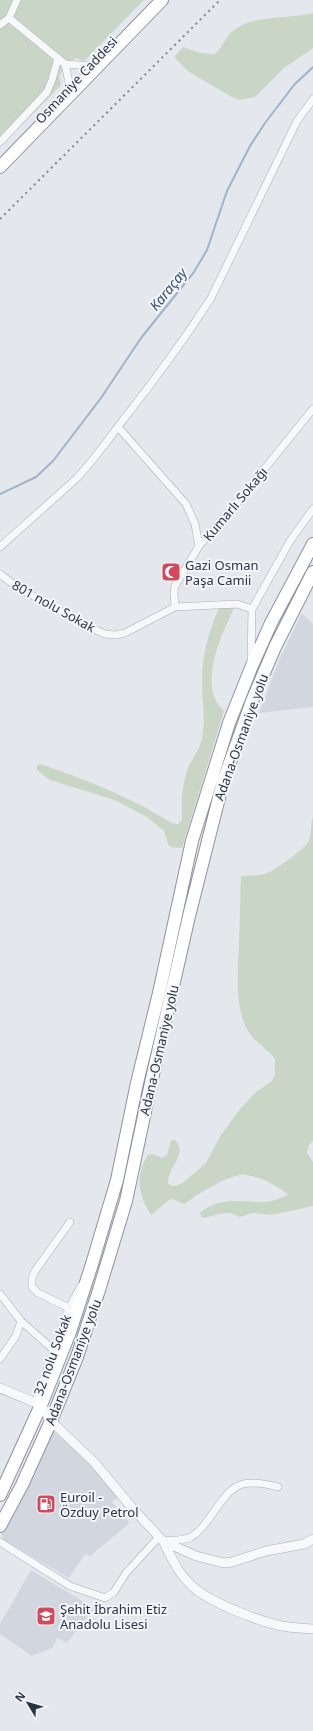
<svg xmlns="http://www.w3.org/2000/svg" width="313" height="1731" font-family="'Noto Sans',sans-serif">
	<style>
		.built { fill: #d2d6de }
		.green { fill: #c9d6c5 }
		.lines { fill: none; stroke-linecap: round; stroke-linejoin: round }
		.stream { stroke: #9fb4cc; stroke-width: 2 }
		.minor-casing { stroke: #a9aeb7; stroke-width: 8 }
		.tertiary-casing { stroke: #a9aeb7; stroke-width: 10 }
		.trunk-casing { stroke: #8b94a3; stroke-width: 14 }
		.minor { stroke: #f7f8fa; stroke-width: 7 }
		.tertiary { stroke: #f7f8fa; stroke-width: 9 }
		.trunk { stroke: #fff; stroke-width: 12 }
		.rail { stroke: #7d8696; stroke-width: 2; stroke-dasharray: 2 4; stroke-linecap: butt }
		.labels { text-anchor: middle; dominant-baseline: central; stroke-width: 4; stroke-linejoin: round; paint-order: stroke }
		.street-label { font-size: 13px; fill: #2b3445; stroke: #f4f6f9 }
		.poi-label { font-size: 13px; fill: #2b3445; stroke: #f4f6f9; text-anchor: start }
		.water-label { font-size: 14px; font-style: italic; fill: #34527a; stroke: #f4f6f9 }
	</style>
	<rect width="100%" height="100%" fill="#e4e7ec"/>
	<path class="built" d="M302,613L313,624V707L259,713L279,660Z
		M52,1430L96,1469L118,1497L112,1502L130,1523L90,1556L85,1554L69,1578L3,1539L1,1532Z
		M31,1570L94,1608L67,1643L58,1638L52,1648L32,1656L0,1634V1624Z"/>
	<path class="green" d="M0,0H144L84,61L75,58L59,75L61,85L0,147Z
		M313,13V48L284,68L255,97L239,100L232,97L189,72L174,57L183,47L200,53L215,54C223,47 225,37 234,30C253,15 289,19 313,13Z
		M225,607L234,608C222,634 196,687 224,711L182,848L171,847L168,844L164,831L147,817L115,800L50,780L37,770V766L40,764C87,780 130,797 172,823L178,824L182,820C181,801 182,784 189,766C194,756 200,748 202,738C206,719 202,701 202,682C202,654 208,634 219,608Z
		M313,817V1141L309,1145L307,1153L313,1162V1206L272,1215L253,1213L239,1217L231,1213H225L202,1218L200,1213C219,1196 241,1202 263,1202C272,1202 280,1198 288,1195C279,1186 253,1173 240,1175C226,1177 212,1187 200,1193C194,1196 190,1201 184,1204L172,1199L169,1200L151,1215C138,1195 135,1175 148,1155L152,1154L162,1158L167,1155L171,1140H175C189,1154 167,1167 168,1183L172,1186L178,1185L184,1182L206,1163L221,1135L241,1108L256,1092L272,1081L275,1074V1059C268,1049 255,1043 248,1031C234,1006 238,971 239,943C240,921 240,898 241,876C249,875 258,876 265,874C273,872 307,847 309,841C312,833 310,825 313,817Z"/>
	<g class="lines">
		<path class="stream" d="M0,494L36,477L53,461L101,398L141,338L194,272L207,250L227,191L250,146L265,123L294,85L313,67"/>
		<defs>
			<path id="minor" d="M9,18L17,0
				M0,25L9,18L65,64
				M70,87L65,64L90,66
				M0,142L47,92L52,80L58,58
				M118,427L186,504L195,524L199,546
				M0,547L77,478C94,460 108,440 123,420C154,381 184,340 211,298L297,121L313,99
				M0,574L17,587L89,627L105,634L116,635L125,633L175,607L237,604L252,609L251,663
				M175,607L174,592L175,586L199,546L235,505L313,409
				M252,609L290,541L313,509
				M0,1294L21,1321L56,1352
				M69,1308L38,1293L32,1287V1278L35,1271L70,1222
				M0,1359L16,1336L21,1321
				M35,1403L69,1308L81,1286
				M163,1541C172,1540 183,1541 191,1537C198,1533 203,1527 208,1520C232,1487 235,1476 278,1487
				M0,1542L70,1586L105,1598L114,1592L126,1573L159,1537"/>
			<path id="tertiary" d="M0,1388L41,1405L51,1421L94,1462L134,1510L163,1541L196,1556L224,1563L232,1562L266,1551L304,1544L313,1539
				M163,1541C171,1557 178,1573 191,1585C208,1602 258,1621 282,1626C293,1628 303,1628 313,1629"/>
			<path id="trunk" d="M0,167L162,0
				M0,1495L41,1405L70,1332L92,1264L117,1180L137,1083L159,993L192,841L229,723L251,668L271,623L313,544
				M0,1526L22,1485L51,1421L77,1357L99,1290L126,1201L151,1083L189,916L223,782L252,701L275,647L313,572"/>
		</defs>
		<use href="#minor" class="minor-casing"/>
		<use href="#tertiary" class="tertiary-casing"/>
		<use href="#trunk" class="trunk-casing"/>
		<use href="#minor" class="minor"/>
		<use href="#tertiary" class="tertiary"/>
		<use href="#trunk" class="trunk"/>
		<path class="rail" d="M0,219L220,0"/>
	</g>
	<defs>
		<symbol id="mosque-square" viewBox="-11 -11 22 22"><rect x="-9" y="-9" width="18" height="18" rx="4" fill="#d1495b" stroke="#f4f6f9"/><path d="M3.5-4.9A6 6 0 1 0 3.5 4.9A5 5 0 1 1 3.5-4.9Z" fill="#fff"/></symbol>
		<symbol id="fuel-square" viewBox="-11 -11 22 22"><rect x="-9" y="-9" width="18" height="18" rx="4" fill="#d1495b" stroke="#f4f6f9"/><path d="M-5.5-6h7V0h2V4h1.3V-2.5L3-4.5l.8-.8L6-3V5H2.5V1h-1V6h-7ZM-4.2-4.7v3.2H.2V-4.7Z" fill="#fff"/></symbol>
		<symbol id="school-square" viewBox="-11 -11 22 22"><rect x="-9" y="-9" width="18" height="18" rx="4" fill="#d1495b" stroke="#f4f6f9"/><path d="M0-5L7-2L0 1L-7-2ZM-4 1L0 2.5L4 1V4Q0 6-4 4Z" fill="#fff"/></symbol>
	</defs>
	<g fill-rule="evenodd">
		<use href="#mosque-square" x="160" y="561" width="22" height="22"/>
		<use href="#fuel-square" x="35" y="1493" width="22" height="22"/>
		<use href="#school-square" x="35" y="1605" width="22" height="22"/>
	</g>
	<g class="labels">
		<g class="street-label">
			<text transform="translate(76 80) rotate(-47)">Osmaniye Caddesi</text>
			<text transform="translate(235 504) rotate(-50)">Kumarlı Sokağı</text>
			<text transform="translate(54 606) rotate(29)">801 nolu Sokak</text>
			<text transform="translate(241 737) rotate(-70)">Adana-Osmaniye yolu</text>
			<text transform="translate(159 1050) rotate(-77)">Adana-Osmaniye yolu</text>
			<text transform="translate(52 1355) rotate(-70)">32 nolu Sokak</text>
			<text transform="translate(73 1362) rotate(-69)">Adana-Osmaniye yolu</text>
		</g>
		<g class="poi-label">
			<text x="185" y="565">Gazi Osman<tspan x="185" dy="15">Paşa Camii</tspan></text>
			<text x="60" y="1497">Euroil -<tspan x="60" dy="15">Özduy Petrol</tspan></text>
			<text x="60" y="1609">Şehit İbrahim Etiz<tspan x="60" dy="15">Anadolu Lisesi</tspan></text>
		</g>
		<g class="water-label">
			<text transform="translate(168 289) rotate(-51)">Karaçay</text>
		</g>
	</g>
	<g transform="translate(28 1703) rotate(308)" stroke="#f4f6f9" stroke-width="3" paint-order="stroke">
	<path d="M0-3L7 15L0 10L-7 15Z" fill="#2b3445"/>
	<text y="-6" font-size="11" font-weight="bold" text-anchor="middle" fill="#2b3445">N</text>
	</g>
</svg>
